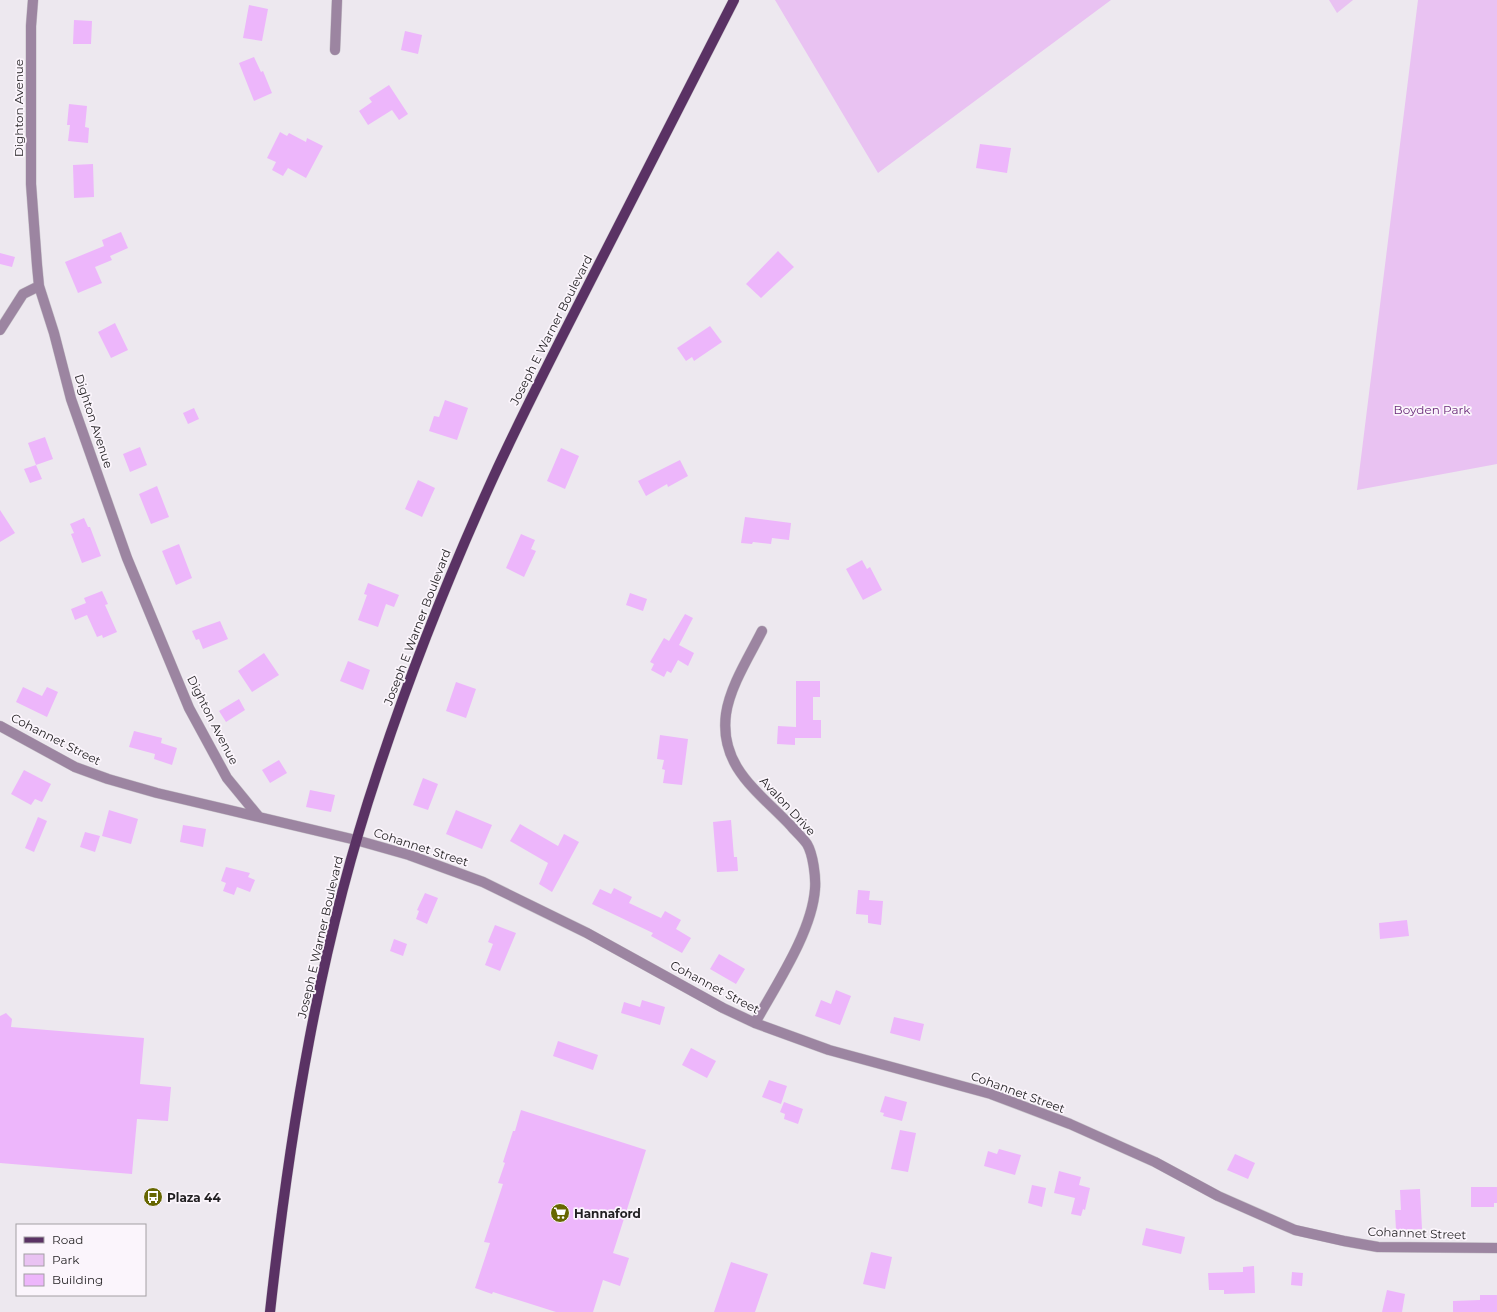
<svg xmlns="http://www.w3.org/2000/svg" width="1497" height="1312" font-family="Montserrat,sans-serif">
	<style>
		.green { fill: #e9c2f2 }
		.building { fill: #edb6fb }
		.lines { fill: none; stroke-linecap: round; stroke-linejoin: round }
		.minor-casing { stroke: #c8c4ca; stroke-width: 11 }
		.major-casing { stroke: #c8c4ca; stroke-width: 11 }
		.minor { stroke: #9c85a1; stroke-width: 10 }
		.major { stroke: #5a3264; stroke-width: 10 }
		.labels { text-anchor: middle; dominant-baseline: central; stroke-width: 3.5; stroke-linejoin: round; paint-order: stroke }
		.street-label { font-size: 12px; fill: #211f21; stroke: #fbf5fc }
		.park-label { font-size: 12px; fill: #6a2979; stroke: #fbf5fc }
		.poi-label { font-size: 12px; font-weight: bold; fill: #211f21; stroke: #fbf5fc; text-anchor: start }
	</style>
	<rect width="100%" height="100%" fill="#ede8ef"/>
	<path class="green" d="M775,0H1111L878,173Z
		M1329,0H1353L1337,13Z
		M1418,0H1497V464L1357,490Z"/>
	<path class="building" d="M249,5L268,9L262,41L243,38Z
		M74,20L92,21L91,44H73Z
		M405,31L422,35L418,54L401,50Z
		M254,57L261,72L263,71L272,93L254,101L239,63Z
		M389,85L408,114L399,120L392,110L368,125L359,111L372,102L369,98Z
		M69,104L87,106L85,127L89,128L88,143L68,141L70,125H67Z
		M280,132L287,136L289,133L306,142L307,138L323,146L306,178L288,168L283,176L272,170L276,162L267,158Z
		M980,144L1011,148L1007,173L976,168Z
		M93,164L94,197L74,198L73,165Z
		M121,232L128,248L110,256L112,260L95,267L102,283L78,293L65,262L104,246L102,240Z
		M778,251L794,267L761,298L746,284Z
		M0,253L15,257L12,267L0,264Z
		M115,323L128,350L111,358L98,332Z
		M710,326L722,342L694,361L692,357L686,361L677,348Z
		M445,400L468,408L457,440L429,431L434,416L439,417Z
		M194,408L199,419L188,424L183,413Z
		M45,437L53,459L36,465L42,479L30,483L24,469L36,465L28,443Z
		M140,447L147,465L130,472L123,454Z
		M561,448L579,456L565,489L547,481Z
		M680,460L688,476L668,487L667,484L646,496L638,481Z
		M418,480L435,488L422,517L405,509Z
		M157,486L169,517L151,524L139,494Z
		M0,510L15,533L0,542Z
		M745,517L791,523L789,540L772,538L771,544L753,542L752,544L741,543Z
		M84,518L88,527H90L101,556L82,563L71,534L74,533L70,524Z
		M521,534L535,540L531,549L536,551L524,577L506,568Z
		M179,544L192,578L176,585L162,551Z
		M862,560L867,569L870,567L882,590L863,600L846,569Z
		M368,583L399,595L394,607L386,604L378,627L358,620L367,595L364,594Z
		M102,591L108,604L105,605L117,632L103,638L102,635L97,637L87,615L75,620L71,609L86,603L84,598Z
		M630,593L647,599L643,611L626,605Z
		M685,614L693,618L679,645L694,653L688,666L678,660L671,673L667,671L664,677L651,670L654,664L650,662L664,638L669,641Z
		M220,621L228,639L203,649L199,639L196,640L192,631Z
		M264,653L279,675L252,692L238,671Z
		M348,661L370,670L363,690L340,681Z
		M796,681H820V697H813V720H821V738H795V745L777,744L778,726L796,727Z
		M456,682L476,689L466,718L446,711Z
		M23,687L42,696L47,687L58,692L47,717L16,702Z
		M239,699L245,710L226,722L219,711Z
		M134,731L162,738L161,743L177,748L172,765L154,759L155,754L129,747Z
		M660,735L688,739L682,785L663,783L665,770L662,769L664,760L657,759Z
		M279,760L287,773L270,783L262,770Z
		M24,770L51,784L42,802L35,799L31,805L11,794Z
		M423,778L438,784L428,810L413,805Z
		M310,790L335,795L331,812L306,807Z
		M109,810L138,819L131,844L102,836Z
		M456,810L492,825L482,849L446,834Z
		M38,817L47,821L34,852L25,848Z
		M731,820L734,857H737L738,871L717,872L713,822Z
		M520,824L558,846L564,834L579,842L552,892L539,884L548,863L510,841Z
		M183,825L206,829L203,847L180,842Z
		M85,832L100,836L95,852L80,847Z
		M226,867L250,873L248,877L255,880L250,892L237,887L234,895L223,891L226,883L221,881Z
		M614,888L632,897L629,903L661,918L665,911L681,920L676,929L691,938L682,953L651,936L653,933L592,904L600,889L611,894Z
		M858,890L870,891L869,900L883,901L881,925L868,923V915L856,914Z
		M425,893L438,898L427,924L416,919L419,911L417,910Z
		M1407,920L1409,936L1380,939L1379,923Z
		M495,925L516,933L500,971L485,965L493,944L488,942Z
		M394,939L407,944L403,956L390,951Z
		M719,954L745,969L736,984L710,969Z
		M836,990L851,996L840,1025L815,1016L821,1000L831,1004Z
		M642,1000L665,1007L660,1025L621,1013L624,1002L640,1007Z
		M6,1013L12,1019L11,1027L144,1038L140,1084L171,1087L168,1121L137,1119L132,1174L0,1163V1016Z
		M894,1017L924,1024L920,1041L890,1033Z
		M558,1041L598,1055L593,1070L553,1056Z
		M691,1048L716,1061L707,1078L682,1065Z
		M769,1080L787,1086L781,1104L762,1097Z
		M885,1096L907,1102L902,1121L883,1116L884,1113L880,1112Z
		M784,1102L803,1109L798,1124L784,1119L785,1114L780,1112Z
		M521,1110L646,1150L613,1253L629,1258L620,1286L603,1280L593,1312H556L493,1292L492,1294L475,1288L490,1243L484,1242L503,1184L498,1183L505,1163L503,1162L513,1131H515Z
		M900,1130L916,1133L908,1172L891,1169Z
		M999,1149L1021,1155L1015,1175L984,1166L988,1151L997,1154Z
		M1235,1154L1255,1163L1248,1179L1227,1170Z
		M1059,1171L1081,1177L1079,1185L1090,1188L1085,1210L1083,1209L1081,1216L1071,1214L1075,1198L1054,1193Z
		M1032,1185L1046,1188L1042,1207L1028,1203Z
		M1471,1187H1497V1203H1494V1207H1471Z
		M1420,1189L1422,1229L1396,1230L1395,1210H1401L1400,1190Z
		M1146,1228L1185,1237L1181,1254L1142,1245Z
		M871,1252L892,1257L885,1289L863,1284Z
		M731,1262L768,1274L755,1312H714Z
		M1254,1266L1255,1293L1224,1294V1290H1209L1208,1273L1243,1272V1267Z
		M1292,1272L1303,1273L1302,1286L1291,1285Z
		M1387,1290L1405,1294L1402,1312H1382Z
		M1480,1295H1497V1312H1453V1301L1480,1300Z"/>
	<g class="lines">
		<defs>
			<path id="minor" d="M33,0L31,26V184L37,265L39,286L54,333L71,399L127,558L189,708L227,778L259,817
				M335,50L337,0
				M0,330L23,294L39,286
				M0,726L75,767L108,779L157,793L356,840L409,855L483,882L587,933L723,1008L755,1023L829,1050L991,1094L1070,1124L1155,1162L1218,1196L1295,1230L1344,1241L1378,1247L1497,1248
				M755,1023C776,985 812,932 815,889C816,877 813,854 807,844C803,838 796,832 791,826C759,792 719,767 726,714C730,686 750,655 762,631"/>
			<path id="major" d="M270,1312C290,1130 319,948 377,774C410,673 449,575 493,478C525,408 561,339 596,270C642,180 688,90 734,0"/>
		</defs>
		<use href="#minor" class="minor-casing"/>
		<use href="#major" class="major-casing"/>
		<use href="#minor" class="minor"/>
		<use href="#major" class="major"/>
	</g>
	<defs>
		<symbol id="bus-disc" viewBox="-11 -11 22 22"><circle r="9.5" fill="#660" stroke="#fbf5fc"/><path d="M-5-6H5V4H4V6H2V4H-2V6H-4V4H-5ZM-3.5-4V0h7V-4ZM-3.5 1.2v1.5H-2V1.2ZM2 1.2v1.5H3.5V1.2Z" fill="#fff"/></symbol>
		<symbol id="supermarket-disc" viewBox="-11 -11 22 22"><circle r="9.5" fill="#660" stroke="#fbf5fc"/><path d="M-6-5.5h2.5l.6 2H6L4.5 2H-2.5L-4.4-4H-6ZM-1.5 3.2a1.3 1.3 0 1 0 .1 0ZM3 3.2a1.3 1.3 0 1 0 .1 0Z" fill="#fff"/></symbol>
	</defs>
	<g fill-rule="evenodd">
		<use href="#bus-disc" x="142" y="1186" width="22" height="22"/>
		<use href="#supermarket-disc" x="549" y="1202" width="22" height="22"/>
	</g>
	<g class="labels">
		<g class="street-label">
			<text transform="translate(18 108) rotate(-90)">Dighton Avenue</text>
			<text transform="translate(551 330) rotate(-63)">Joseph E Warner Boulevard</text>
			<text transform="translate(94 421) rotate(72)">Dighton Avenue</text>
			<text transform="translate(417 627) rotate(-69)">Joseph E Warner Boulevard</text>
			<text transform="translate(213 720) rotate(63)">Dighton Avenue</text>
			<text transform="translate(56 739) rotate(27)">Cohannet Street</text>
			<text transform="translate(788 806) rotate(47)">Avalon Drive</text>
			<text transform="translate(421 847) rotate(18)">Cohannet Street</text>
			<text transform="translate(320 937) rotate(-77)">Joseph E Warner Boulevard</text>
			<text transform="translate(715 987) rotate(28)">Cohannet Street</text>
			<text transform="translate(1018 1092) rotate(20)">Cohannet Street</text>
			<text transform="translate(1417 1233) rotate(2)">Cohannet Street</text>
		</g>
		<g class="park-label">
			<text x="1432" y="409">Boyden Park</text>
		</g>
		<g class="poi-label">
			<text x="167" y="1197">Plaza 44</text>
			<text x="574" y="1213">Hannaford</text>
		</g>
	</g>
	<rect x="16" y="1224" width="130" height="72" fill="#fbf5fc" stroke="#a49fa4"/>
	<rect x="24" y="1237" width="20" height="6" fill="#5a3264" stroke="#a49fa4"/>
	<text x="52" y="1244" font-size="12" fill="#211f21">Road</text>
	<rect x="24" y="1254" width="20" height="12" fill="#e9c2f2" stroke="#a49fa4"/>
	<text x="52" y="1264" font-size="12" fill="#211f21">Park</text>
	<rect x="24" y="1274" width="20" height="12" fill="#edb6fb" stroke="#a49fa4"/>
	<text x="52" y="1284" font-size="12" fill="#211f21">Building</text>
</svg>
